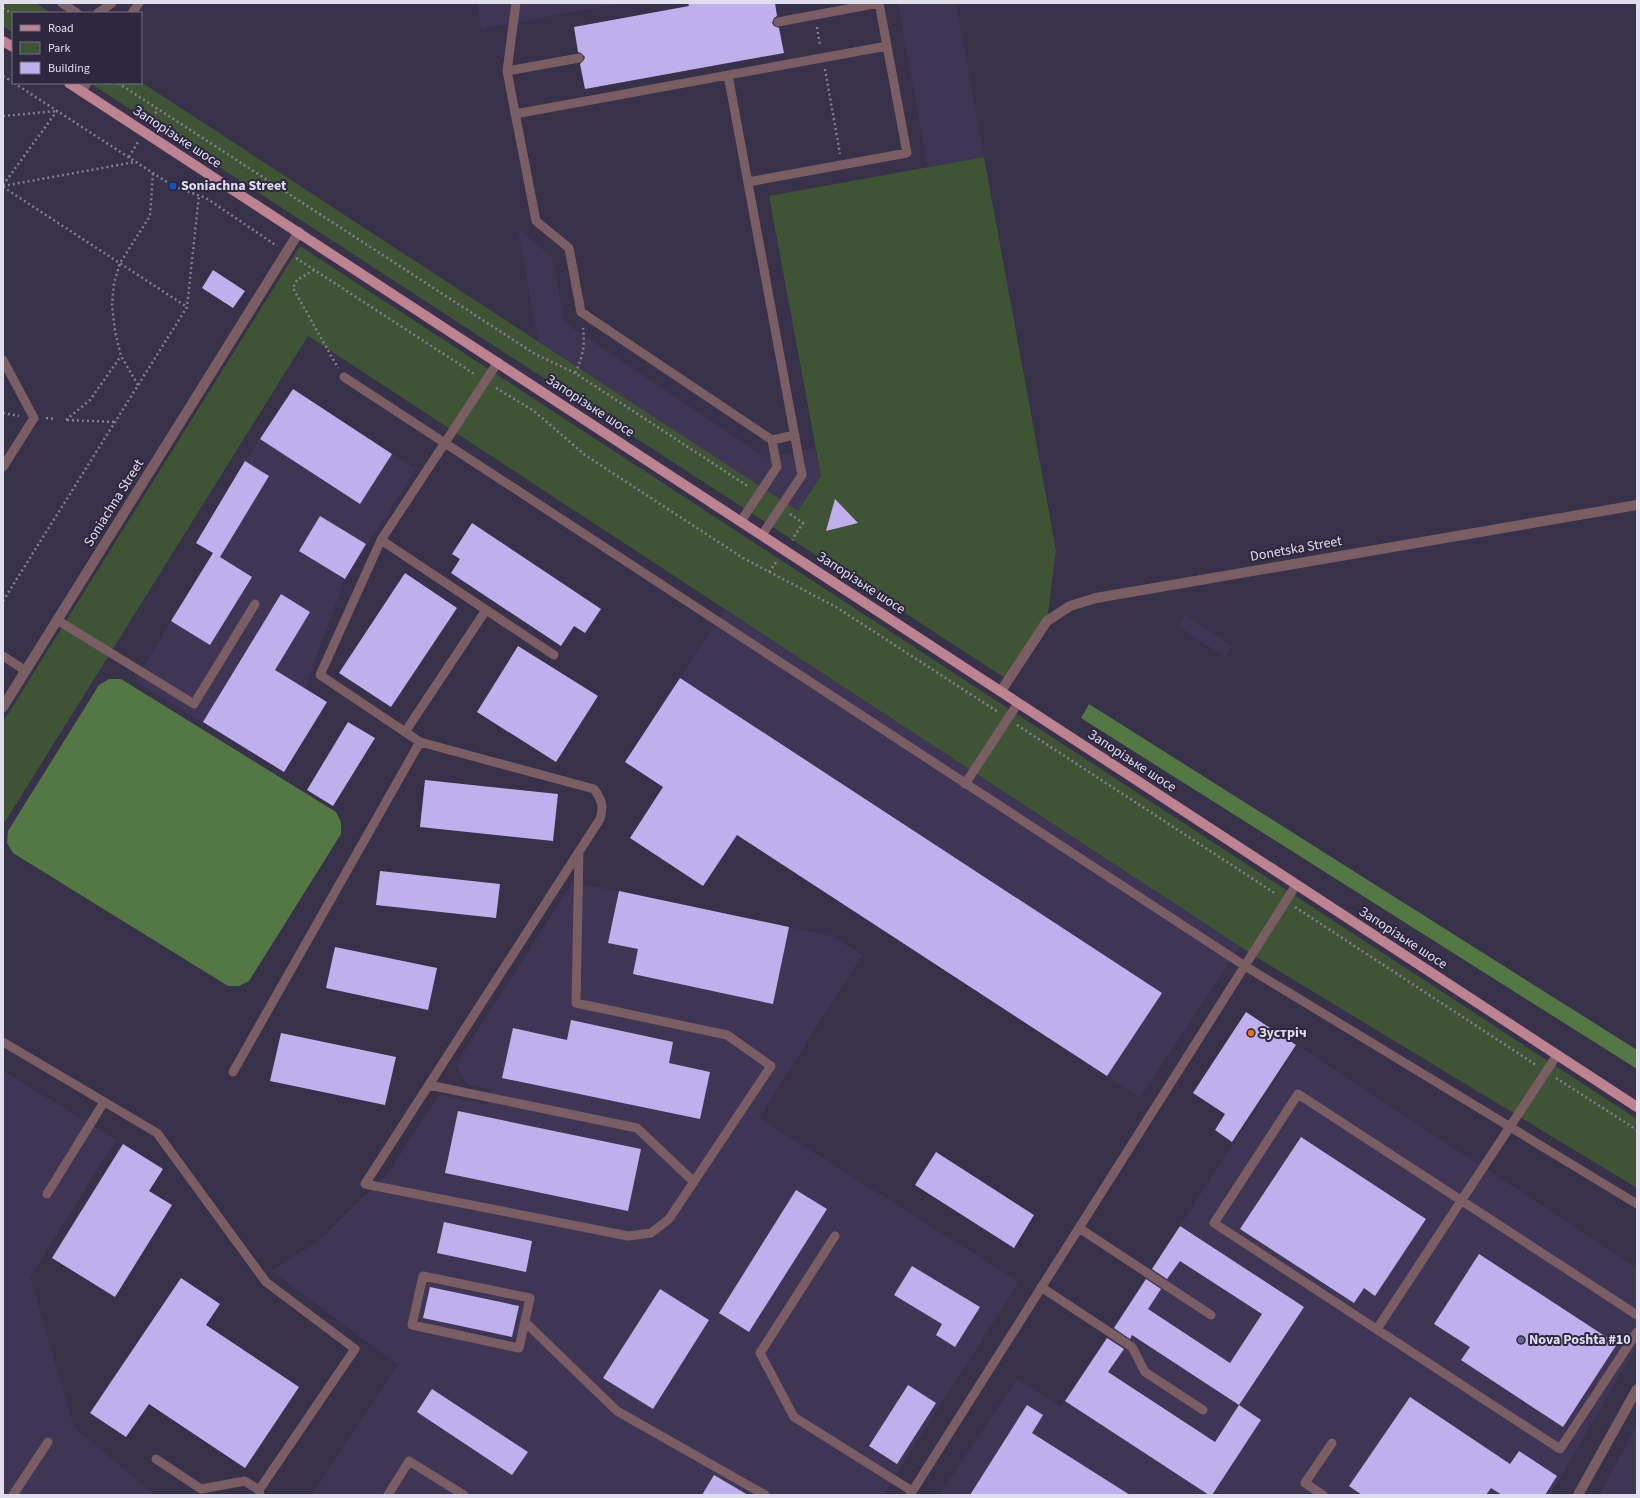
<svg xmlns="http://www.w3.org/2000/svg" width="1640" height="1498" font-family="'Source Sans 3',sans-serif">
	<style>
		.built { fill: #3f3656 }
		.green { fill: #3e5435 }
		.forest { fill: #547844 }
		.building { fill: #bfb0ed }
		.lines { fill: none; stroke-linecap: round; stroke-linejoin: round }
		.path { stroke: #837e93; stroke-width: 2.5; stroke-dasharray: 2 3; stroke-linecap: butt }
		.service { stroke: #7b5e64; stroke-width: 9 }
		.minor { stroke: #7b5e64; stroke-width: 10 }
		.primary { stroke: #be8391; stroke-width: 10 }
		.transit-dot { fill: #1a4fb4; stroke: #2d273f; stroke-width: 1.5 }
		.food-dot { fill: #e8710a; stroke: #2d273f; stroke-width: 1.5 }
		.service-dot { fill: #5c6f8a; stroke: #2d273f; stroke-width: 1.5 }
		.labels { text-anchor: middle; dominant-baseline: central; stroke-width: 4; stroke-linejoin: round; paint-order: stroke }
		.street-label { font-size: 14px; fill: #e0dded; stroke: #2d273f }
		.poi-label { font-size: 14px; font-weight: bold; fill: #e0dded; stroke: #2d273f; text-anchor: start }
	</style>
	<rect width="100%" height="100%" fill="#37314a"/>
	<path class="built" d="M477,3H623L481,29Z
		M898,3H956L984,157L928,167Z
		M518,229L552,257L565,323L765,457L815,448L821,477L798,512L538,341Z
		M293,389L416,469L345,579L305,688L327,702L284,772L135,681L213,553L196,543L245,461Z
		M725,609L1240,947L1140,1098L625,762Z
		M1185,615L1233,646L1225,657L1178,626Z
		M573,882L832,936L862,955L759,1118L1019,1282L883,1495H312L398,1365L272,1271L317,1242L389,1172L439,1095L488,1105L491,1090L466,1084L456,1064Z
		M1298,1046L1637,1268V1346L1550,1495H939L1017,1379L1061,1407Z
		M3,1071L116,1140L30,1277L74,1427L155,1495H3Z
		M1637,1425V1495H1599Z"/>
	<path class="green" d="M3,3H36L51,13H13V33L3,26Z
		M141,82L798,511L821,476L769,196L984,157L1056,550L1047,621L1008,680L90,83Z
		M300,246L1637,1119V1188L1256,957L308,336L3,825V722Z"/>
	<path class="forest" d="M109,679H121L336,812L341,822V834L249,981L239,986H228L13,853L7,843L8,831L99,685Z
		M1089,704L1637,1050V1069L1081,718Z"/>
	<path class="building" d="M688,3H775L777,16L774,18L772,23L774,26L779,28L784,53L585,89L580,64L584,60L585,57L581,53L578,52L574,27L689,6Z
		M213,270L245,291L233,308L202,288Z
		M293,389L392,454L360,504L260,439Z
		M245,461L269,476L220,557L252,577L210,645L171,621L213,553L196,543Z
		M835,499L858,523L826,531Z
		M320,516L366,544L345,579L299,551Z
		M472,523L601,609L585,633L574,626L561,646L451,573L460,559L452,554Z
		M405,573L457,608L391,707L339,673Z
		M281,594L310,612L275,670L327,702L284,772L203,722Z
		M518,646L598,696L556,762L477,712Z
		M680,678L1162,993L1107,1076L737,835L703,886L630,838L663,787L625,762Z
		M348,722L375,738L333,806L307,790Z
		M425,780L558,794L553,841L420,827Z
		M380,871L500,884L496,918L376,905Z
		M619,891L789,927L773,1004L633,974L638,949L608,943Z
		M335,947L437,968L428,1010L326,988Z
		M1246,1012L1296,1045L1232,1142L1215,1130L1225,1114L1193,1093Z
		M571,1020L673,1042L669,1063L710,1072L700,1119L502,1078L513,1028L567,1040Z
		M281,1033L396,1057L385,1105L270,1081Z
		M458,1111L641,1149L628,1211L445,1173Z
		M1301,1137L1426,1219L1375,1296L1364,1288L1354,1303L1240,1229Z
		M123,1144L163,1169L149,1191L172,1205L115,1297L52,1258Z
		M936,1152L1034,1215L1014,1248L915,1185Z
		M796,1190L827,1209L749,1332L719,1313Z
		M444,1222L532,1241L526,1272L437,1253Z
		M1180,1226L1304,1307L1239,1405L1132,1335L1130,1339L1114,1328L1146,1279L1161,1289L1148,1309L1230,1363L1262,1314L1180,1261L1167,1279L1152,1269Z
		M1479,1254L1617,1344L1563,1427L1461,1360L1470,1347L1434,1324Z
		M912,1266L980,1307L955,1347L936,1335L942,1324L894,1295Z
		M181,1278L220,1304L206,1325L299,1387L245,1468L149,1404L126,1437L90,1413Z
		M430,1287L519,1306L512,1337L423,1318Z
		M660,1289L709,1320L653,1409L603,1378Z
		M1107,1338L1124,1349L1108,1372L1215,1442L1239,1405L1261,1420L1212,1495H1209L1065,1401Z
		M908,1385L936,1403L897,1464L869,1446Z
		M432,1389L528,1452L512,1475L417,1412Z
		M1410,1397L1510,1464L1519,1451L1557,1476L1545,1495H1502L1491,1488L1486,1495H1362L1349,1486Z
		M1027,1405L1043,1415L1032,1433L1130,1495H970Z
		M714,1475L748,1495H702Z"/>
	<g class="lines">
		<path class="path" d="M3,8L13,14
			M817,27L820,46
			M825,69L840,154
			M3,76L13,82
			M14,83L173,186L206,198L277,246
			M118,83L535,354L575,373L749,487
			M3,116L57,111
			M150,122L158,109
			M129,157L138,142
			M3,185L57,111
			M3,186L135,162
			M3,187L187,307
			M296,258L476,375
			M314,270L297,280L293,288L338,368
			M575,373C583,357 585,346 583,328
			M138,385L121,356L115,331L112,305L114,283L120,263L150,216L153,173
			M496,388L534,411L585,455L743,558L836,607L998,712
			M3,413L19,416
			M46,418L56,419
			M66,420L90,400L121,356
			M67,420L115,422
			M790,514L803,523L792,540
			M769,572L777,561
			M3,601L187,307L199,195
			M1017,725L1276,894
			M1295,907L1536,1065
			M1556,1078L1637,1130"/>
		<path class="service" d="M62,3L77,13
			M516,3L507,71L536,221L569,248L581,312L772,440L777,467L741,521
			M98,13L112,3
			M132,13L139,3
			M778,22L879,3
			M507,71L579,58
			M728,75L802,475L762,535
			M82,91L87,83
			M515,114L887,46
			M748,182L907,153L879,3
			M3,360L34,418L3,467
			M498,362L381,540L320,675L420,742L594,789C602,800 604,806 600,819L365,1184L628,1236L651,1233L669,1219L771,1066L727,1035L576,1003L579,851
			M344,377L1245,966L1637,1204
			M772,440L795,435
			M381,540L554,655
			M57,620L194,704L255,604
			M3,656L26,671
			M405,732L486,610
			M965,784L1018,703
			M3,1042L157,1133L266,1282L355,1349L259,1490L260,1495
			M233,1072L420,742
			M429,1085L637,1128L694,1182
			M47,1194L104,1102
			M1079,1228L1211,1315
			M835,1236L760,1353L794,1417L912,1491
			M423,1276L530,1298L519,1348L412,1325Z
			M1041,1287L1132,1347L1145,1372L1203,1410
			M1637,1315L1298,1094L1214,1223L1560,1449L1637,1332
			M525,1322L617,1411L765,1495
			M1377,1329L1557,1055
			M156,1459L201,1489L245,1481L259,1490
			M13,1495L48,1442
			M388,1495L409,1461L464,1495
			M910,1495L1296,885
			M1323,1495L1305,1483L1332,1443"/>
		<path class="minor" d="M1001,691L1047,621L1070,606L1096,598L1637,505
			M3,707L299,232
			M1578,1495L1637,1389"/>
		<path class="primary" d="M3,41L13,47
			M69,83L1637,1107"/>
	</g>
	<rect class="transit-dot" x="169" y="182" width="8" height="8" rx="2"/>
	<circle class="food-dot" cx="1251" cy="1033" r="4"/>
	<circle class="service-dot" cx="1521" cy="1340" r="4"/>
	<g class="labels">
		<g class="street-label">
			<text transform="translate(177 137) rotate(33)">Запорізьке шосе</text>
			<text transform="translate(590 406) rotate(33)">Запорізьке шосе</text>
			<text transform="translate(114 503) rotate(-58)">Soniachna Street</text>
			<text transform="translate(1296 549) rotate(-10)">Donetska Street</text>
			<text transform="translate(861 583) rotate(33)">Запорізьке шосе</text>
			<text transform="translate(1132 761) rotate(33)">Запорізьке шосе</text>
			<text transform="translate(1403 938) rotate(33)">Запорізьке шосе</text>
		</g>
		<g class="poi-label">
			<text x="181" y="186">Soniachna Street</text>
			<text x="1259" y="1033">Зустріч</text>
			<text x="1529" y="1340">Nova Poshta #10</text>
		</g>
	</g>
	<rect width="1640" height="1498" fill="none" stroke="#e0dded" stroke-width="8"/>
	<rect x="12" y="12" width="130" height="72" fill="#2d273f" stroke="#757085"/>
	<rect x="20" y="25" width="20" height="6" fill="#be8391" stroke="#757085"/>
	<text x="48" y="32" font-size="12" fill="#e0dded">Road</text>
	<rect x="20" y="42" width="20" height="12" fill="#3e5435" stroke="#757085"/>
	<text x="48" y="52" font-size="12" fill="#e0dded">Park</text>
	<rect x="20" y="62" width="20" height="12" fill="#bfb0ed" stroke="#757085"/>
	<text x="48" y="72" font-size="12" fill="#e0dded">Building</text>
</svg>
